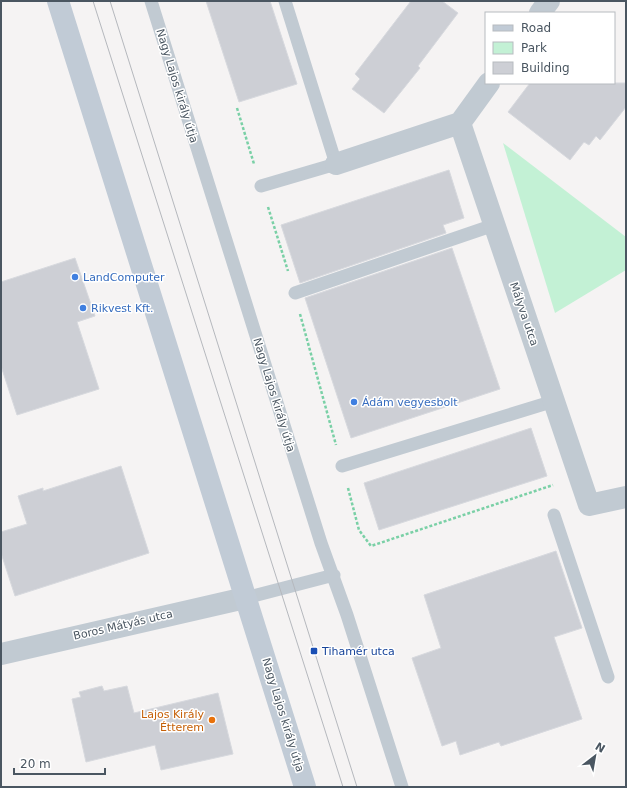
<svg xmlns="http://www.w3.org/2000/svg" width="627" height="788" font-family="'DejaVu Sans',sans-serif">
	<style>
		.green { fill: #c3f1d5 }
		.building { fill: #cdcfd5; stroke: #d7d9de }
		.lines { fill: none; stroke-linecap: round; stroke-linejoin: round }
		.path { stroke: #7ad0a6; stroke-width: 2.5; stroke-dasharray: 3 2; stroke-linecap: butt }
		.lane { stroke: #c1cad2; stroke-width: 13 }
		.street { stroke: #c1cad2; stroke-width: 22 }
		.secondary { stroke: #c1cbd6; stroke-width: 22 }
		.tram { stroke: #b5b8bd; stroke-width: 1 }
		.shop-dot { fill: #3f7fe0; stroke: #fff; stroke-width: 1.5 }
		.transit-dot { fill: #1a4fb4; stroke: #fff; stroke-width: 1.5 }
		.food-dot { fill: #e8710a; stroke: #fff; stroke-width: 1.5 }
		.labels { text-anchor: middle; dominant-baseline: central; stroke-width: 3; stroke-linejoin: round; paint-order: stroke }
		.street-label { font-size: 11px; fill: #4a5661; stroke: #fff }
		.shop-label { font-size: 11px; fill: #366cbe; stroke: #fff; text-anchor: start }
		.transit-label { font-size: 11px; fill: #164399; stroke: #fff; text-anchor: start }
		.food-label { font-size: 11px; fill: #c56008; stroke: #fff; text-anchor: end }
	</style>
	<rect width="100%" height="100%" fill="#f5f3f3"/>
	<path class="green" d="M503,143L626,237V270L555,313Z"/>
	<path class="building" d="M206,1H270L297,84L239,102Z
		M411,1H442L458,13L418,66L420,68L384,113L352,89L360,79L355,74Z
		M530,83H626V107L600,140L596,136L589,145L584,142L570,160L508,112Z
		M449,170L464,218L443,225L446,233L300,283L281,225Z
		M452,248L500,389L351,438L305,298Z
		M75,258L95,316L77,322L99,389L17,415L1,366V282Z
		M531,428L547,476L379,530L364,483Z
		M121,466L149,553L15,596L1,553V532L27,524L18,496L43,488V491Z
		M556,551L582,628L554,637L582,719L501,746L499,742L460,755L456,741L442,746L412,658L441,648L424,595Z
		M102,686L104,691L127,686L134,713L218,693L233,754L161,770L155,745L86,762L72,699L81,697L79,692Z"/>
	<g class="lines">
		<path class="path" d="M237,108L254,164
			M268,207L288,271
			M300,314L336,445
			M348,488L359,530L371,546L553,485"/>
		<path class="lane" d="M151,1L321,543L347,615L402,787
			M261,186L336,164L285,1
			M295,293L494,225
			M342,466L554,401
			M554,515L608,677
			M245,598L334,575"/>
		<path class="street" d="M540,13L549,1
			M460,123L589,505L626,497
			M336,164L460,123L489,83
			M1,654L245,598"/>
		<path class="secondary" d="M58,1L305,787"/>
		<path class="tram" d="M93,1L343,787
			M110,1L357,787"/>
	</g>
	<g class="shop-dot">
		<circle cx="75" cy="277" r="4"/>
		<circle cx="83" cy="308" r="4"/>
		<circle cx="354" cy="402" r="4"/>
	</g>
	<rect class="transit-dot" x="310" y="647" width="8" height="8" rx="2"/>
	<circle class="food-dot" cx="212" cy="720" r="4"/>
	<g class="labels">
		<g class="street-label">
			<text transform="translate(177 86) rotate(73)">Nagy Lajos király útja</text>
			<text transform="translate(524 314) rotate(71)">Mályva utca</text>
			<text transform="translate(274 395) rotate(73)">Nagy Lajos király útja</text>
			<text transform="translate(123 625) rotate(-13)">Boros Mátyás utca</text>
			<text transform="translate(283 715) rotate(73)">Nagy Lajos király útja</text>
		</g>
		<g class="shop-label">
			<text x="83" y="277">LandComputer</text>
			<text x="91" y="308">Rikvest Kft.</text>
			<text x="362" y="402">Ádám vegyesbolt</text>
		</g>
		<g class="transit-label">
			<text x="322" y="651">Tihamér utca</text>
		</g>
		<g class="food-label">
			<text x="204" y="714">Lajos Király<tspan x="204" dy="13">Étterem</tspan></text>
		</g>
	</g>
	<rect width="627" height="788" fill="none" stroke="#4a5661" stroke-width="4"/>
	<rect x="485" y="12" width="130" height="72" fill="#ffffff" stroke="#b7bbc0"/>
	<rect x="493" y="25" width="20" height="6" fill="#c1cbd6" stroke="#b7bbc0"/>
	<text x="521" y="32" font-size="12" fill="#4a5661">Road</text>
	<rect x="493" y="42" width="20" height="12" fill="#c3f1d5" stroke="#b7bbc0"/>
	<text x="521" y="52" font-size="12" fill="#4a5661">Park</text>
	<rect x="493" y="62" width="20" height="12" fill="#cdcfd5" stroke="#b7bbc0"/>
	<text x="521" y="72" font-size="12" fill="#4a5661">Building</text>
	<g transform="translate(595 756) rotate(31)" stroke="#ffffff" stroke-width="3" paint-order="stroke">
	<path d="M0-3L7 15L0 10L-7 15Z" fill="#4a5661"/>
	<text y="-6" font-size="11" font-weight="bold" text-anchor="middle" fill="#4a5661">N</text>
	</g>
	<path d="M14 768v6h91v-6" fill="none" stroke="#4a5661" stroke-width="2"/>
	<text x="20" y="768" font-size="12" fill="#4a5661" stroke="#ffffff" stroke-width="3" paint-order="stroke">20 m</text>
</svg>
